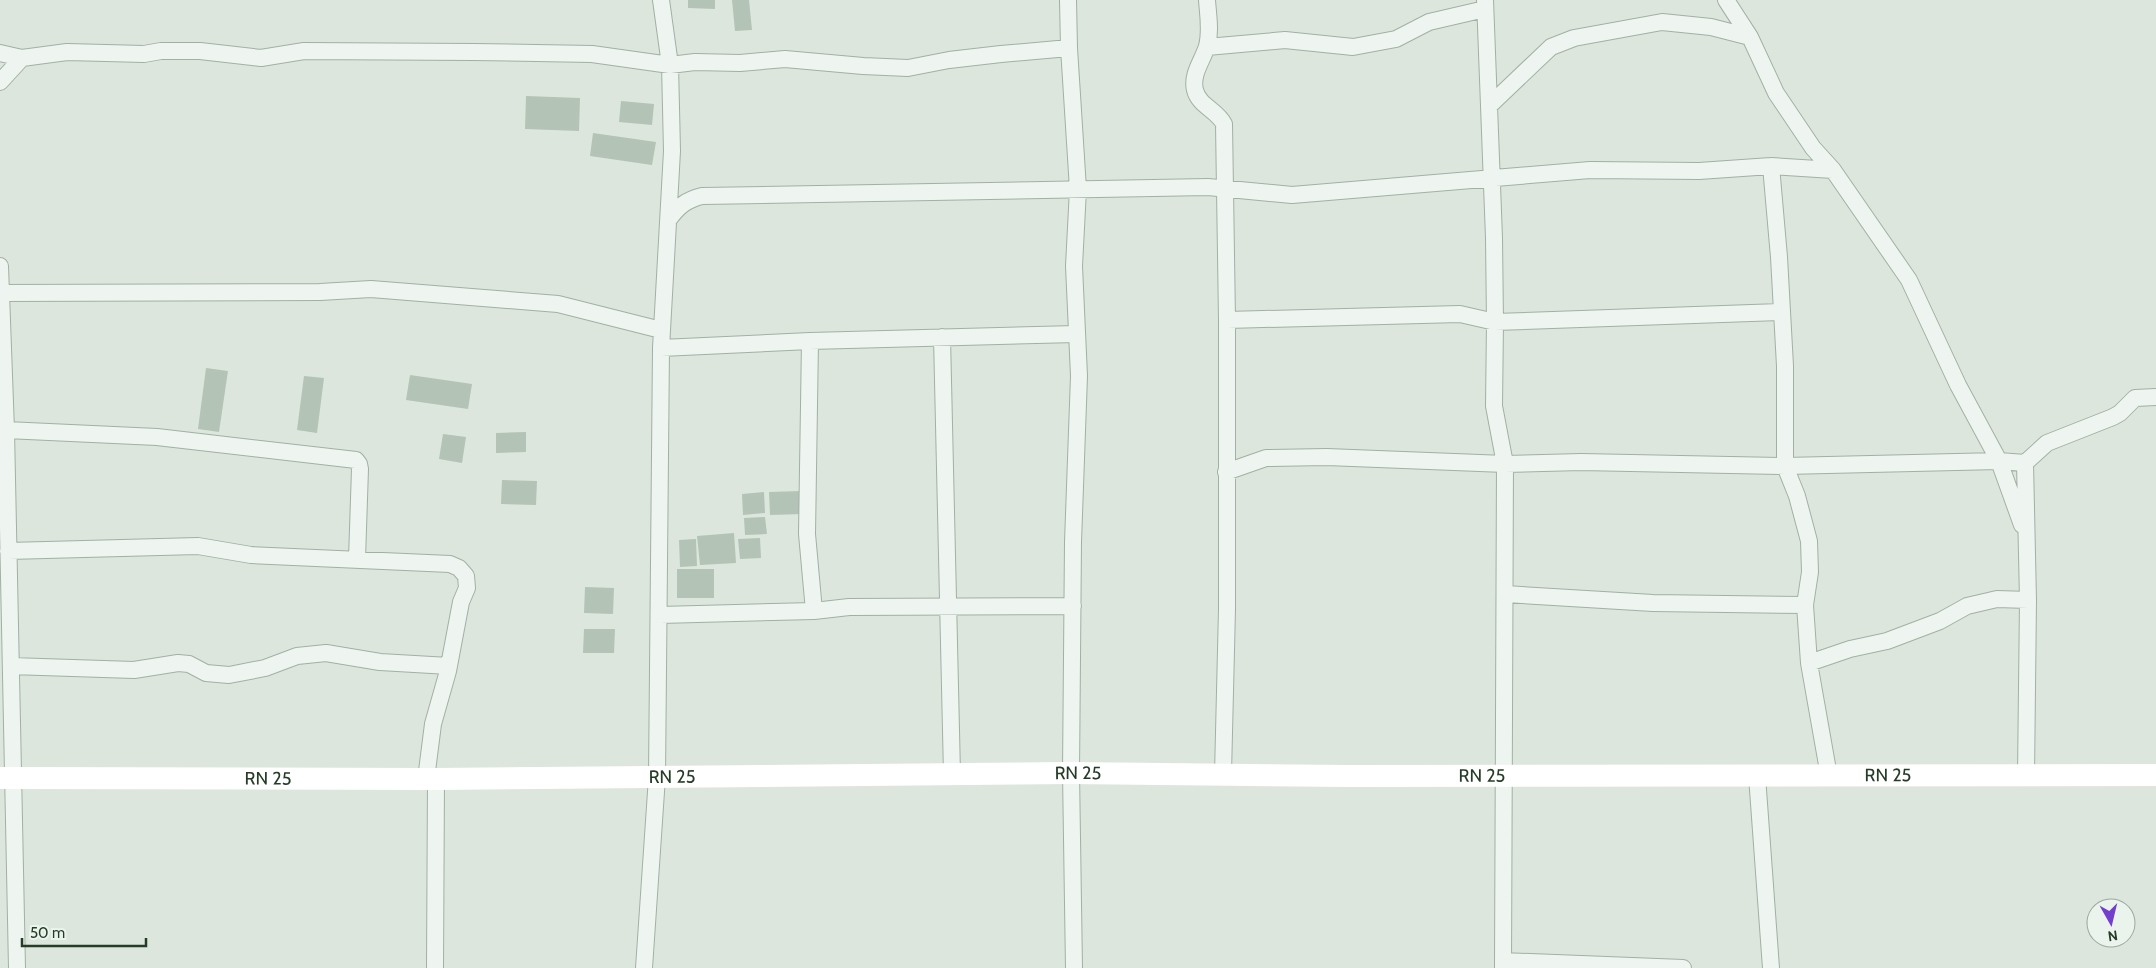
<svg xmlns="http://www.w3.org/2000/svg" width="2156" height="968" font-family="Cabin,sans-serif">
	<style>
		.building { fill: #b3c3b5 }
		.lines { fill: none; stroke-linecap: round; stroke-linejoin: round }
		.street-casing { stroke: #a2b0a3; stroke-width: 18 }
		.street { stroke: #eef4ef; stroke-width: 16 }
		.secondary { stroke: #fff; stroke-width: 22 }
		.labels { text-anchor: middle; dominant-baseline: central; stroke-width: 4; stroke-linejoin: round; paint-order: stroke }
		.street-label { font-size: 18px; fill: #263c29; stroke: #ebf4ec }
	</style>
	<rect width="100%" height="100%" fill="#dce6dd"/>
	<path class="building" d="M688,0H715V9L688,8Z
		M732,0H749L752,30L735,31Z
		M526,96L580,98L579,131L525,129Z
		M621,101L654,104L652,125L619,122Z
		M593,133L656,142L652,165L590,156Z
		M206,368L228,371L219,432L198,429Z
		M410,375L472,384L468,409L406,400Z
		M304,376L324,378L317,433L297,430Z
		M526,432V452L496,453V433Z
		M443,434L466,437L462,463L439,459Z
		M502,480L537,481L536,505L501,504Z
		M802,491V514L770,515L769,492Z
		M764,492L765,513L743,515L742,494Z
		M765,517L767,534L745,535L744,518Z
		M734,533L736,563L700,565L697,536Z
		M760,538L761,558L740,559L738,539Z
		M696,539L697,566L680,567L679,540Z
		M677,569H714V598H677Z
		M585,587L614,588L613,614L584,613Z
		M584,629H615L614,653H583Z"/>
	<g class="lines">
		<defs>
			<path id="street" d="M1068,0L1069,48L1078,189L1074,266L1079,376L1073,542L1071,773L1074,968
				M1207,0C1208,15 1211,31 1207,46C1203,60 1191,74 1195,90C1199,106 1217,110 1224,124L1227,320V609L1223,774
				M1485,0L1494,238L1495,322L1494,406L1505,464L1503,968
				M1726,0L1750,37L1776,93L1813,148L1833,170L1909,280L1958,385L1999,461L2022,525
				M1207,47L1285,40L1353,47L1396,39L1429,22L1485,9
				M0,53L22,58L67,52L144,54L161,51H200L261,58L304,51L473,52L592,54L670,65L695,62L740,63L785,59L863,66L908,68L949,60L1001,54L1069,48
				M0,82L22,58
				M1489,106L1551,47L1574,38L1662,22L1711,27L1750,37
				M1771,166L1779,257L1785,366V466L1797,496L1809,541L1810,572L1805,605L1809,663L1829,776
				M669,219C679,206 686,200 702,196L1208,187L1292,195L1590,170L1699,171L1771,166L1833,170
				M0,266L6,430L17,968
				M0,293L320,292L371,289L558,304L661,330
				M1227,320L1460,314L1495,322L1782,312
				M942,337L952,774
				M810,341L807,534L814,611
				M661,348L810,341L1076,334
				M6,430L157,437L356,460L359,464L360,469L357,559
				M2025,463L2047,443L2113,417L2120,413L2135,398L2156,397
				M1226,472L1266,458L1327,457L1505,464L1581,462L1785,466L1999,461L2025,463L2028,600L2026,776
				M8,551L198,546L251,555L450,564L459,568L466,576L467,588L461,602L448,671L433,724L426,779
				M1505,594L1653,603L1805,605
				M660,615L814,611L849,607L1073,606
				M1809,663L1850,649L1887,641L1940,621L1967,606L1997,599L2028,600
				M11,666L134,670L178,663L189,664L206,673L229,675L265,668L297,656L326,653L380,662L449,666
				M1757,776L1771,968
				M1503,961L1683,968
				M435,968L436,779
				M644,968L657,777L661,348L672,151L670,65L661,0"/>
		</defs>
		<use href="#street" class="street-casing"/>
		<use href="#street" class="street"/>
		<path class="secondary" id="s1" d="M0,778L436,779L1071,773L1349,776L2156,775"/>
	</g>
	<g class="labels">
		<g class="street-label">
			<text stroke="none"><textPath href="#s1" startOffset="1078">RN 25</textPath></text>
			<text stroke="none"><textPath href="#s1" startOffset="1482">RN 25</textPath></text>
			<text stroke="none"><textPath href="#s1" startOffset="1888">RN 25</textPath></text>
			<text stroke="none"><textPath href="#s1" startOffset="672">RN 25</textPath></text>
			<text stroke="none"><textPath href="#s1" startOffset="268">RN 25</textPath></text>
		</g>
	</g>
	<g transform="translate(2111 923) rotate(172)"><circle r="24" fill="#ebf4ec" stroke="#9caa9e"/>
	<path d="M0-4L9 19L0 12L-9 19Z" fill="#733ecd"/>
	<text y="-8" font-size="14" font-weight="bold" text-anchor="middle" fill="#263c29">N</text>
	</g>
	<path d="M22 938v8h124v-8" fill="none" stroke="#263c29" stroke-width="2.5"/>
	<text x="30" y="938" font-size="15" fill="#263c29" stroke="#ebf4ec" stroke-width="4" paint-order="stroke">50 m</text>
</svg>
